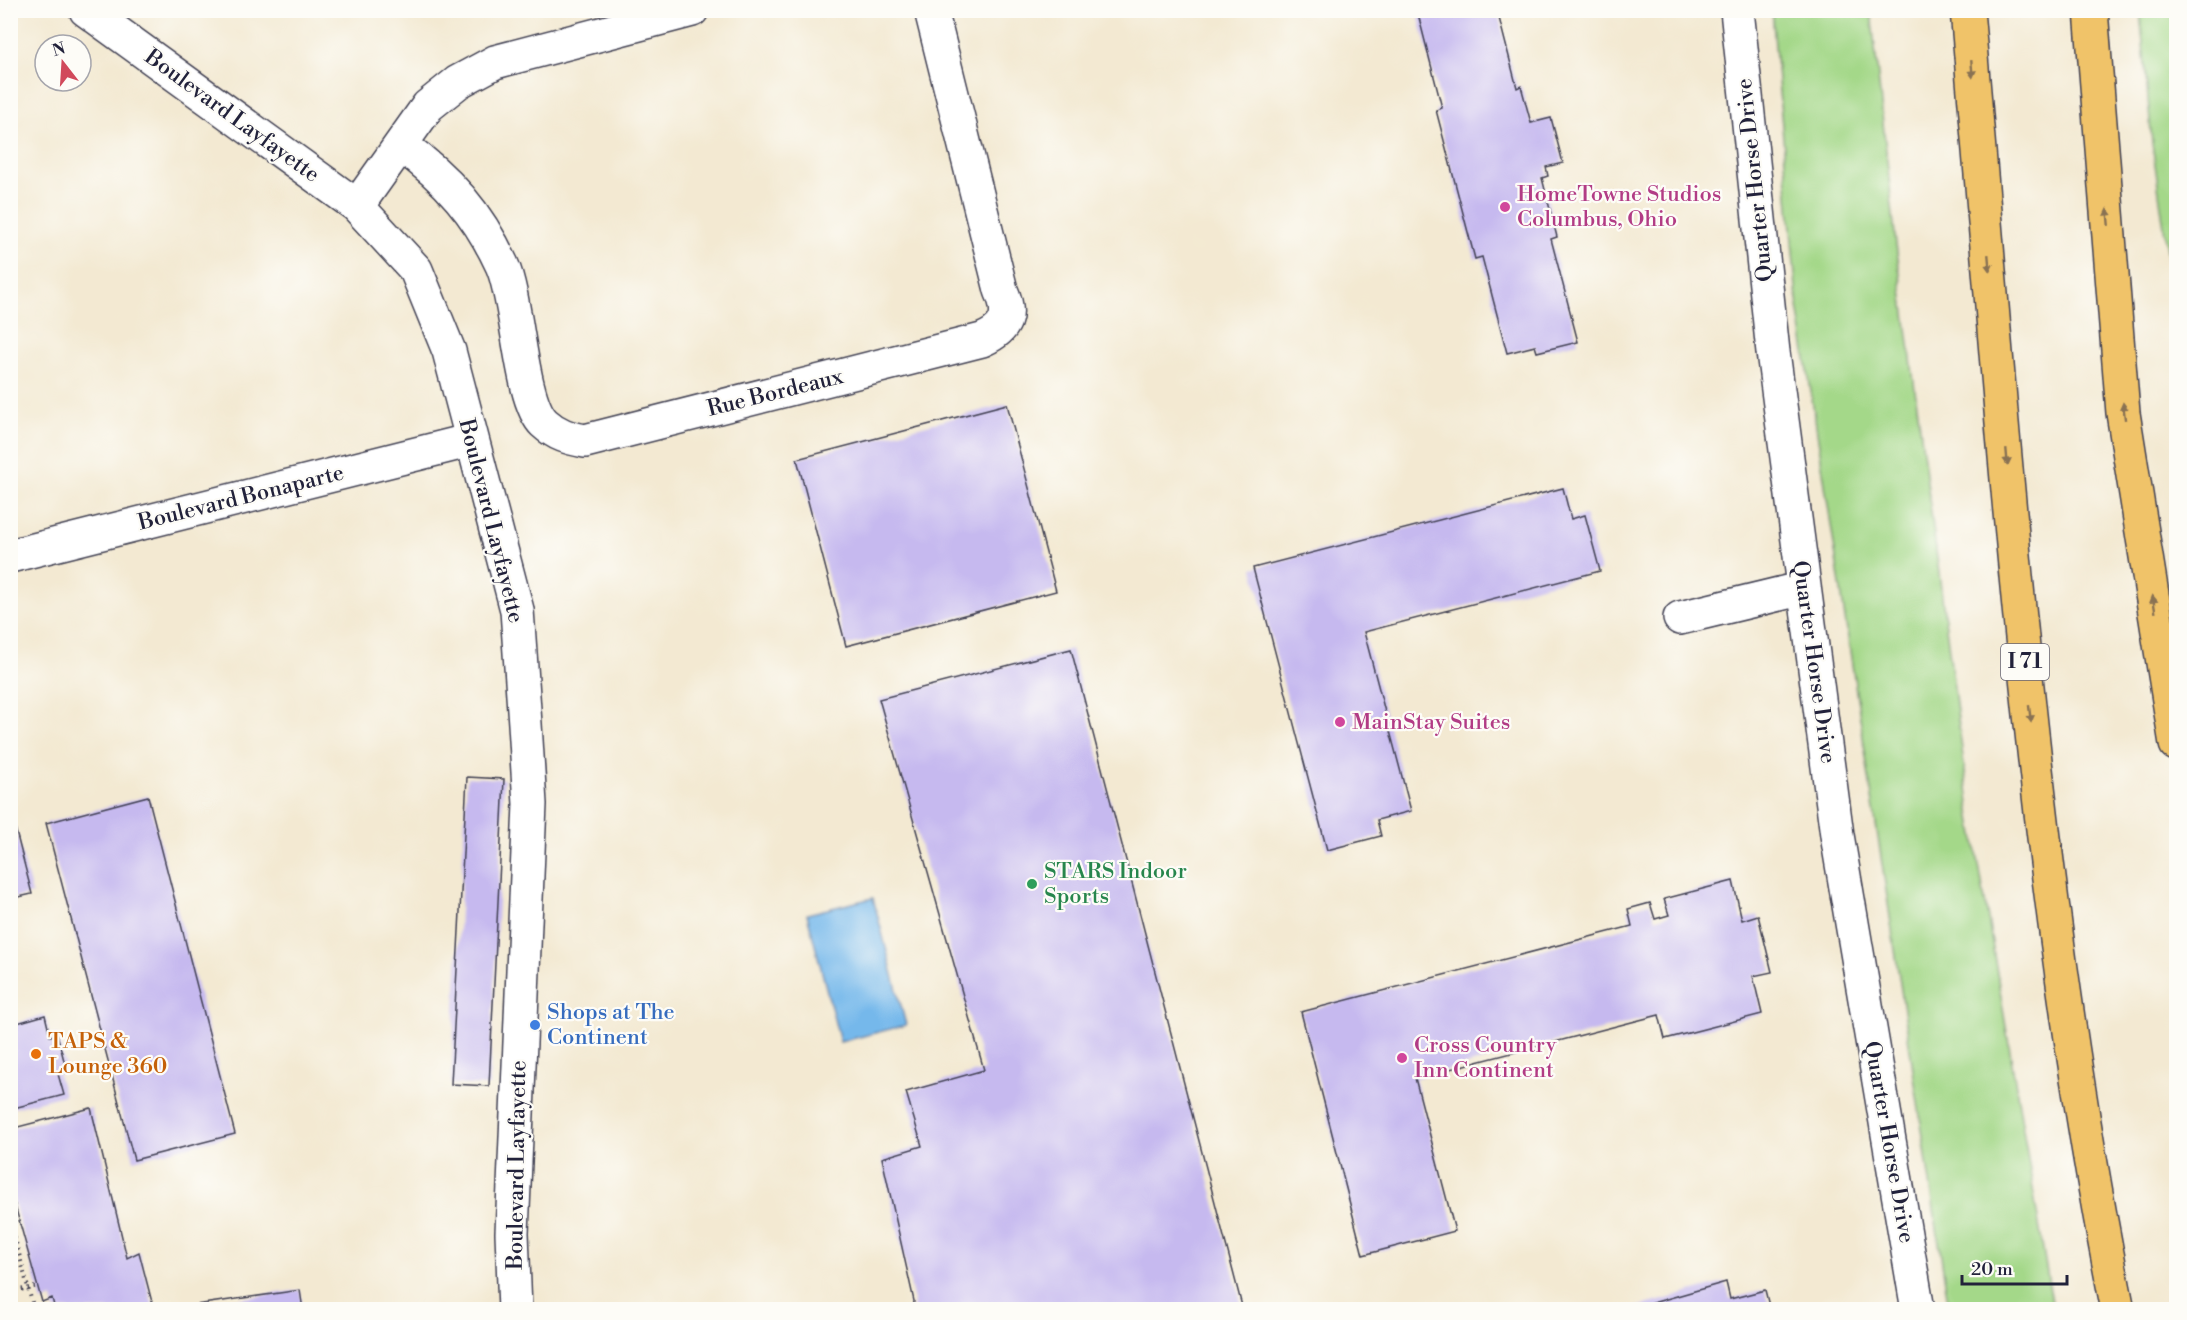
<svg xmlns="http://www.w3.org/2000/svg" width="2187" height="1320" font-family="'Libre Bodoni',serif">
	<style>
		.green { fill: #a4d889; stroke: #637d62; stroke-width: 1.5 }
		.water { fill: #75b8eb; stroke: #4c6d93; stroke-width: 1.5 }
		.building { fill: #c6b9ef }
		.lines { fill: none; stroke-linecap: round; stroke-linejoin: round }
		.minor-casing { stroke: #414052; stroke-width: 36 }
		.highway-casing { stroke: #414052; stroke-width: 36 }
		.path { stroke: #414052; stroke-width: 4; stroke-dasharray: 1.5 4.5; stroke-linecap: butt }
		.minor { stroke: #fff; stroke-width: 33 }
		.highway { stroke: #f0c369; stroke-width: 33 }
		.oneway { fill: #897252 }
		.hotel-dot { fill: #d1479c; stroke: #fdfcf7; stroke-width: 2 }
		.leisure-dot { fill: #2e9e5b; stroke: #fdfcf7; stroke-width: 2 }
		.shop-dot { fill: #3f7fe0; stroke: #fdfcf7; stroke-width: 2 }
		.food-dot { fill: #e8710a; stroke: #fdfcf7; stroke-width: 2 }
		.labels { text-anchor: middle; dominant-baseline: central; stroke-width: 4.5; stroke-linejoin: round; paint-order: stroke }
		.shield { fill: #fdfcf7; stroke: #646373; stroke-width: 1.5 }
		.shield-label { font-size: 21px; font-weight: bold; fill: #22223b }
		.street-label { font-size: 22px; fill: #22223b; stroke: #fdfcf7 }
		.hotel-label { font-size: 22px; fill: #b23c85; stroke: #fdfcf7; text-anchor: start }
		.leisure-label { font-size: 22px; fill: #27864d; stroke: #fdfcf7; text-anchor: start }
		.shop-label { font-size: 22px; fill: #366cbe; stroke: #fdfcf7; text-anchor: start }
		.food-label { font-size: 22px; fill: #c56008; stroke: #fdfcf7; text-anchor: start }
	</style>
	<rect width="100%" height="100%" fill="#fdfcf7"/>
	<filter id="ink" filterUnits="userSpaceOnUse"><feTurbulence type="fractalNoise" baseFrequency=".0167" numOctaves="2"/><feDisplacementMap in="SourceGraphic" scale="12" xChannelSelector="R" yChannelSelector="G"/><feConvolveMatrix kernelMatrix="1 2 1 2 8 2 1 2 1" color-interpolation-filters="sRGB"/></filter>
	<filter id="wash" filterUnits="userSpaceOnUse"><feTurbulence type="fractalNoise" baseFrequency=".008" numOctaves="4" result="noise"/><feDisplacementMap in="SourceGraphic" scale="24" xChannelSelector="R" yChannelSelector="G"/><feGaussianBlur stdDeviation="1.35" result="paint"/><feColorMatrix in="noise" values="0 0 0 0 0 0 0 0 0 0 0 0 0 0 0 0 0 1.4 0 .05"/><feComposite in="paint" operator="in"/></filter>
	<g filter="url(#wash)">
		<rect width="100%" height="100%" fill="#f3e9d2"/>
		<path class="green" d="M1772,11H1871L1896,244L1970,811L2053,1309H1949L1797,299Z
			M2140,11H2176V313L2152,143Z"/>
		<path class="water" d="M873,898L906,1025L840,1042L807,914Z"/>
		<g id="blocks">
			<path class="building" d="M1417,10H1497L1517,88L1521,86L1531,123L1551,118L1563,163L1546,167L1548,176L1542,178L1557,237L1551,239L1578,342L1537,352L1535,346L1507,353L1482,257L1475,259L1436,110L1442,108Z
				M1007,404L1056,591L846,646L797,459Z
				M1563,488L1571,519L1585,515L1600,571L1364,632L1411,811L1377,820L1381,836L1327,850L1253,568Z
				M1071,649L1243,1310H913L914,1301L882,1158L922,1146L906,1092L984,1070L879,699Z
				M467,777L504,779L489,1086L451,1084Z
				M148,796L235,1134L134,1160L46,823Z
				M11,812L32,894L10,899V813Z
				M1733,881L1742,920L1758,915L1772,972L1753,976L1762,1014L1665,1039L1659,1015L1415,1078L1455,1231L1363,1255L1301,1012L1632,926L1628,909L1650,903L1655,919L1669,915L1664,899Z
				M45,1015L50,1036L57,1034L67,1072L58,1074L64,1095L10,1109V1025Z
				M91,1108L127,1258L139,1252L154,1310H55L52,1298L42,1302L10,1188V1129Z
				M1726,1282L1730,1299L1765,1290L1770,1310H1628Z
				M300,1290L303,1310H175V1308Z"/>
		</g>
	</g>
	<g filter="url(#ink)">
		<use href="#blocks" fill-opacity="0" stroke="#414052" stroke-width="1.5"/>
		<g class="lines">
			<defs>
				<path id="minor" d="M86,10L357,206L416,270L449,351L517,610L525,724L530,804L512,1233L515,1310
					M1737,10L1773,352L1837,835L1918,1310
					M401,145C448,179 478,213 502,265C518,300 520,400 544,423C557,435 569,438 585,441L982,340C1007,329 1012,315 1001,290L931,10
					M357,206L428,106L458,82L495,62L692,10
					M10,556L472,440
					M1680,618L1804,588"/>
				<path id="highway" d="M1967,10C2005,444 2032,882 2118,1310
					M2091,10L2123,413L2176,744"/>
			</defs>
			<use href="#minor" class="minor-casing"/>
			<use href="#highway" class="highway-casing"/>
			<path class="path" d="M10,1220L34,1310
				M10,1292L39,1286"/>
			<use href="#minor" class="minor"/>
			<use href="#highway" class="highway"/>
		</g>
		<defs><path id="oneway-solid" d="M-6-.8H1V-3.2L6.5 0L1 3.2V.8H-6Z" transform="scale(1.5)"/></defs>
		<g class="oneway">
			<use href="#oneway-solid" transform="translate(1972 69) rotate(85)"/>
			<use href="#oneway-solid" transform="translate(2108 217) rotate(-95)"/>
			<use href="#oneway-solid" transform="translate(1989 263) rotate(85)"/>
			<use href="#oneway-solid" transform="translate(2124 411) rotate(-97)"/>
			<use href="#oneway-solid" transform="translate(2007 457) rotate(85)"/>
			<use href="#oneway-solid" transform="translate(2154 604) rotate(-99)"/>
			<use href="#oneway-solid" transform="translate(2030 714) rotate(83)"/>
		</g>
	</g>
	<g class="hotel-dot">
		<circle cx="1505" cy="207" r="6"/>
		<circle cx="1340" cy="722" r="6"/>
		<circle cx="1402" cy="1058" r="6"/>
	</g>
	<circle class="leisure-dot" cx="1032" cy="884" r="6"/>
	<circle class="shop-dot" cx="535" cy="1025" r="6"/>
	<circle class="food-dot" cx="36" cy="1054" r="6"/>
	<g class="labels">
		<rect class="shield" x="2001" y="644" width="48" height="36" rx="4.5"/>
		<g class="shield-label">
			<text x="2025" y="662">I 71</text>
		</g>
		<g class="street-label">
			<text transform="translate(232 116) rotate(36)">Boulevard Layfayette</text>
			<text transform="translate(1755 180) rotate(-96)">Quarter Horse Drive</text>
			<text transform="translate(775 393) rotate(-14)">Rue Bordeaux</text>
			<text transform="translate(241 498) rotate(-14)">Boulevard Bonaparte</text>
			<text transform="translate(491 521) rotate(76)">Boulevard Layfayette</text>
			<text transform="translate(1814 662) rotate(82)">Quarter Horse Drive</text>
			<text transform="translate(1889 1142) rotate(80)">Quarter Horse Drive</text>
			<text transform="translate(517 1165) rotate(-89)">Boulevard Layfayette</text>
		</g>
		<g class="hotel-label">
			<text x="1517" y="194">HomeTowne Studios<tspan x="1517" dy="25">Columbus, Ohio</tspan></text>
			<text x="1352" y="722">MainStay Suites</text>
			<text x="1414" y="1045">Cross Country<tspan x="1414" dy="25">Inn Continent</tspan></text>
		</g>
		<g class="leisure-label">
			<text x="1044" y="871">STARS Indoor<tspan x="1044" dy="25">Sports</tspan></text>
		</g>
		<g class="shop-label">
			<text x="547" y="1012">Shops at The<tspan x="547" dy="25">Continent</tspan></text>
		</g>
		<g class="food-label">
			<text x="48" y="1041">TAPS &amp;<tspan x="48" dy="25">Lounge 360</tspan></text>
		</g>
	</g>
	<rect width="2187" height="1320" fill="none" stroke="#fdfcf7" stroke-width="36"/>
	<g transform="translate(63 63) rotate(343)"><circle r="28" fill="#fdfcf7" stroke="#a5a5ac" stroke-width="1.5"/>
	<path d="M0-4.5L10 22L0 15L-10 22Z" fill="#d1495b"/>
	<text y="-9" font-size="16" font-weight="bold" text-anchor="middle" fill="#22223b">N</text>
	</g>
	<path d="M1962 1275v9h105v-9" fill="none" stroke="#22223b" stroke-width="3"/>
	<text x="1971" y="1275" font-size="18" fill="#22223b" stroke="#fdfcf7" stroke-width="4.5" paint-order="stroke">20 m</text>
</svg>
